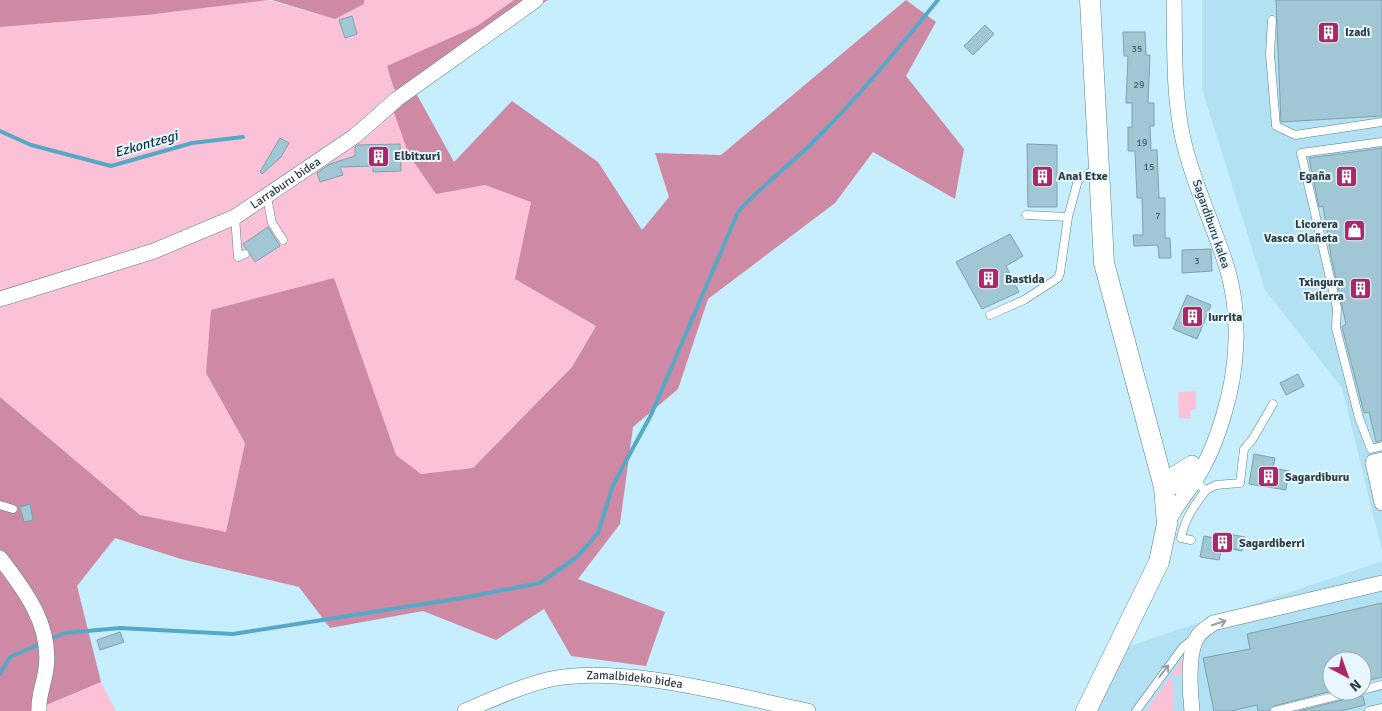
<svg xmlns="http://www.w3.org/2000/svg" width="1382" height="711" font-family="Signika,sans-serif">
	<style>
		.built { fill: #b2e1f3; fill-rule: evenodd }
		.green { fill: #fbc2d7 }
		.forest { fill: #ce89a4 }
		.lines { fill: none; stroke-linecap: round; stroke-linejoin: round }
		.stream { stroke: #56a9c6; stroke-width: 4 }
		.building { fill: #a1c7d5; stroke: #7ca1af }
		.lane-casing { stroke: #5c7f8d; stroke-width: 9 }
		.street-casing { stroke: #5c7f8d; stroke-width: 16 }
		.secondary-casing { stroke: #5c7f8d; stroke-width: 21 }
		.lane { stroke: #fff; stroke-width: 8 }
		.street { stroke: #fff; stroke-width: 15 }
		.secondary { stroke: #fff; stroke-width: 20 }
		.oneway { stroke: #969ea1 }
		.labels { text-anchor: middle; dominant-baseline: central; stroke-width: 4; stroke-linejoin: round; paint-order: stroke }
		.number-label { font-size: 10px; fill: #4b6068 }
		.poi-label { font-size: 12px; font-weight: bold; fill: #2e3d43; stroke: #e7f7fd; text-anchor: start }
		.street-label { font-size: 12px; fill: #2e3d43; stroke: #e7f7fd }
		.water-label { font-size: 14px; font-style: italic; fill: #0e3542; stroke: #e7f7fd }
	</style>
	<rect width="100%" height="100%" fill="#c7eefd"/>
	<path class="built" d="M1202,0H1382V551L1342,388L1265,290L1202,89Z
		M1382,561V711H1091L1121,649ZM1332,661H1362V691H1332Z"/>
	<path class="green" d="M268,0L335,19L364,4V0H514L477,26L387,67L416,93L436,193L485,185L531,202L515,279L596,326L572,367L473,468L421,474L396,455L333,278L206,373L245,443L226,533L140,515L0,397V27L147,15Z
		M1196,391V409L1191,410L1190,419L1179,418L1178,392Z
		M1184,657L1182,674L1172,676L1174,711H1146Z
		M101,682L116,711H32Z"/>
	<path class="forest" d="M0,0H268L147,15L0,27Z
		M272,0H364V4L335,19Z
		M514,0H548L402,91L394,89L387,66L477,26Z
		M906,0L936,22L906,76L964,149L955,199L873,152L835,203L708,299L678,389L633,427L620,524L578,579L665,612L646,666L571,656L544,609L496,640L423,611L330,628L299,587L181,559L115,538L77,586L101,682L32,711H0V397L140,515L226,532L245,443L206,373L211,310L334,278L396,455L421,474L473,468L572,367L596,326L515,279L531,202L485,185L436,194L409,155L392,107L416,93L454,162L512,101L598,162L642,230L669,197L655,153L721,155Z"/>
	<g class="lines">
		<path class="stream" d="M0,131L31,145L111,166L192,143L243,137
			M48,640L65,633L120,628L233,634L468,597L540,583L577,557L598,533L613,485L651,415L738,212C763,184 793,163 819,136C861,94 900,46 938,0
			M0,674L10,657L42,643"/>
	</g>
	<path class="building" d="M1276,0H1382V116L1281,122Z
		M352,16L357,34L345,38L339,20Z
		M985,25L994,34L973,55L964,46Z
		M1123,32H1145L1146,55H1150L1148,103H1154V126H1150L1151,150H1157L1159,198H1165V238H1170L1171,258H1159L1158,245L1134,246L1133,235H1143L1142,198H1137L1135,151H1128V127H1132V103H1126L1128,56H1124Z
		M280,138L289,143L281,157L262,174L260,172Z
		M400,144L401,171L373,172V166L340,167L343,175L320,182L317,173L330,164L355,156V147L358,145Z
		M1027,144L1057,145V207H1028Z
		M1382,148V440L1376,442L1369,412L1364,413L1342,327L1346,324L1331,256L1323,206L1319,207L1309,158Z
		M268,227L280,246L255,262L243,244Z
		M1010,234L1023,256L1006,266L1019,292L982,309L956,262Z
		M1211,249L1212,271L1182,273V250Z
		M1187,295L1211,305L1197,339L1173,329Z
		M1298,374L1304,386L1286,395L1280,383Z
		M1254,454L1275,458L1273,468L1289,471L1286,490L1249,484Z
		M30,504L33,520L24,522L20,507Z
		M1222,533L1245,537L1242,551L1222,547L1219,560L1200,557L1204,536L1221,539Z
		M1382,603V677L1362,682V661H1332V691L1274,706L1270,711H1258L1257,705L1231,711H1214L1203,658L1250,649L1247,634Z
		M120,632L124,642L100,650L97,640Z
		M1358,696H1363L1365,705L1340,711H1299Z"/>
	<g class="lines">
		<defs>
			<path id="lane" d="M1272,20L1270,54L1276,126L1295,135L1382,122
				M1382,142L1301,153L1337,308L1336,328L1359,418L1371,449L1382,446
				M267,197L272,223L283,240
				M1026,215L1068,217
				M235,217L238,257L245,254
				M990,315L1024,300L1058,278L1060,273L1068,217L1078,180L1089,173L1098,172
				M1206,490L1216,485L1240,483L1244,449L1252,440L1273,404
				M0,505L13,509
				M1191,540L1181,538C1185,518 1194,506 1206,490L1194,481
				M1362,690L1382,685
				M1136,711L1183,647L1193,639
				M1275,711L1357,691
				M1369,711L1382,708"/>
			<g id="street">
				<path id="s1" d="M0,299L154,251L235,217L355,136L397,99L536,0"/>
				<path d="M1382,460L1373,462L1382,503"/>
				<path d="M1192,463L1174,474L1164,487L1180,486L1194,478"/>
				<path d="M1167,524C1176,503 1193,487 1203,467C1212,451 1219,431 1224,414C1238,368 1241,314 1227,268C1214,225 1193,184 1183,139C1173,93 1175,47 1174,0"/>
				<path d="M0,558C25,590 52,626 46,669C44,684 38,696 39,711"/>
				<path id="s2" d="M465,711C493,699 521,686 551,679C624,664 734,696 808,711"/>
				<path d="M1192,711C1190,693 1187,651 1198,636C1201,631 1209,627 1213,623L1382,583"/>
			</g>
			<path id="secondary" d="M1086,711L1159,562L1167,524L1164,487L1104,263L1090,0"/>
		</defs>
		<use href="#lane" class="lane-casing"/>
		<use href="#street" class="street-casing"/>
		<use href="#secondary" class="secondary-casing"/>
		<use href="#lane" class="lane"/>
		<use href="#street" class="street"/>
		<use href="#secondary" class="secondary"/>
	</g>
	<defs><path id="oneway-shaft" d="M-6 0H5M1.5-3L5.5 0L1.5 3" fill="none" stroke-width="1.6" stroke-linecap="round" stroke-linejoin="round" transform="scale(1.25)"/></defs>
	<g class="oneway">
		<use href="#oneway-shaft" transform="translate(1219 623) rotate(-18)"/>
		<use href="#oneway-shaft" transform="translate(1164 671) rotate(-52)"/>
	</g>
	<defs>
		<symbol id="building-square" viewBox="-11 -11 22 22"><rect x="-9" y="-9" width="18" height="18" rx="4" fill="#ad266b" stroke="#e7f7fd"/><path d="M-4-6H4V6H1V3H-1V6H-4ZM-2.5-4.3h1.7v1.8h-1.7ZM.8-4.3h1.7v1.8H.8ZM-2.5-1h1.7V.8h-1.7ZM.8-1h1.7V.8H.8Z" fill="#fff"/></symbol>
		<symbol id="shop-square" viewBox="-11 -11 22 22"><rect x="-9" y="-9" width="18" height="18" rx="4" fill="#ad266b" stroke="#e7f7fd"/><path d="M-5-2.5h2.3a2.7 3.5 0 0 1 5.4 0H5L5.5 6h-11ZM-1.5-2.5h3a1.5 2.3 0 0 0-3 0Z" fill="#fff"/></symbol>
	</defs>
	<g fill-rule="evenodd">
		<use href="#building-square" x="1316" y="20" width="25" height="25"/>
		<use href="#building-square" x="366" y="144" width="25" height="25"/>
		<use href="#building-square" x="1030" y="164" width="25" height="25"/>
		<use href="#building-square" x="1334" y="164" width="25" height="25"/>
		<use href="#shop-square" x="1342" y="218" width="25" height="25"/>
		<use href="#building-square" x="976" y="266" width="25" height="25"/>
		<use href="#building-square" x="1348" y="276" width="25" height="25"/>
		<use href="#building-square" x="1180" y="304" width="25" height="25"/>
		<use href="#building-square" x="1256" y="464" width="25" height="25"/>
		<use href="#building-square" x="1210" y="530" width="25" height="25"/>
	</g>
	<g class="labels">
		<g class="number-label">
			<text x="1137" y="49">35</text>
			<text x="1139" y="85">29</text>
			<text x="1142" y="143">19</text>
			<text x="1149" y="167">15</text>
			<text x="1158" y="216">7</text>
			<text x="1197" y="261">3</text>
		</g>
		<g class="poi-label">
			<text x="1345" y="32">Izadi</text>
			<text x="394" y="156">Elbitxuri</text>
			<text x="1058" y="176">Anai Etxe</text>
			<text x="1331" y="176" text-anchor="end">Egaña</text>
			<text x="1338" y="224" text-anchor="end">Licorera<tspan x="1338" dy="14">Vasca Olañeta</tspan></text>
			<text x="1005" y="279">Bastida</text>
			<text x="1344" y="282" text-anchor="end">Txingura<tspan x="1344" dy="14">Tailerra</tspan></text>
			<text x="1208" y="317">Iurrita</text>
			<text x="1285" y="477">Sagardiburu</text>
			<text x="1239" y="543">Sagardiberri</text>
		</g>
		<g class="street-label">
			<text stroke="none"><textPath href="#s1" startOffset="310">Larraburu bidea</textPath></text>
			<text transform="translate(1211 224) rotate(71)">Sagardiburu kalea</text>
			<text stroke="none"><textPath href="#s2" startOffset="176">Zamalbideko bidea</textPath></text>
		</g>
		<g class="water-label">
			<text transform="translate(146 144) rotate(-16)">Ezkontzegi</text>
		</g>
	</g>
	<g transform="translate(1347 676) rotate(139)"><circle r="24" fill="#e7f7fd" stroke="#9dadb3"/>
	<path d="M0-4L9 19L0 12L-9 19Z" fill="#ad266b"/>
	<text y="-8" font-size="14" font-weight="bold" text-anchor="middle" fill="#2e3d43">N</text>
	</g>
</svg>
